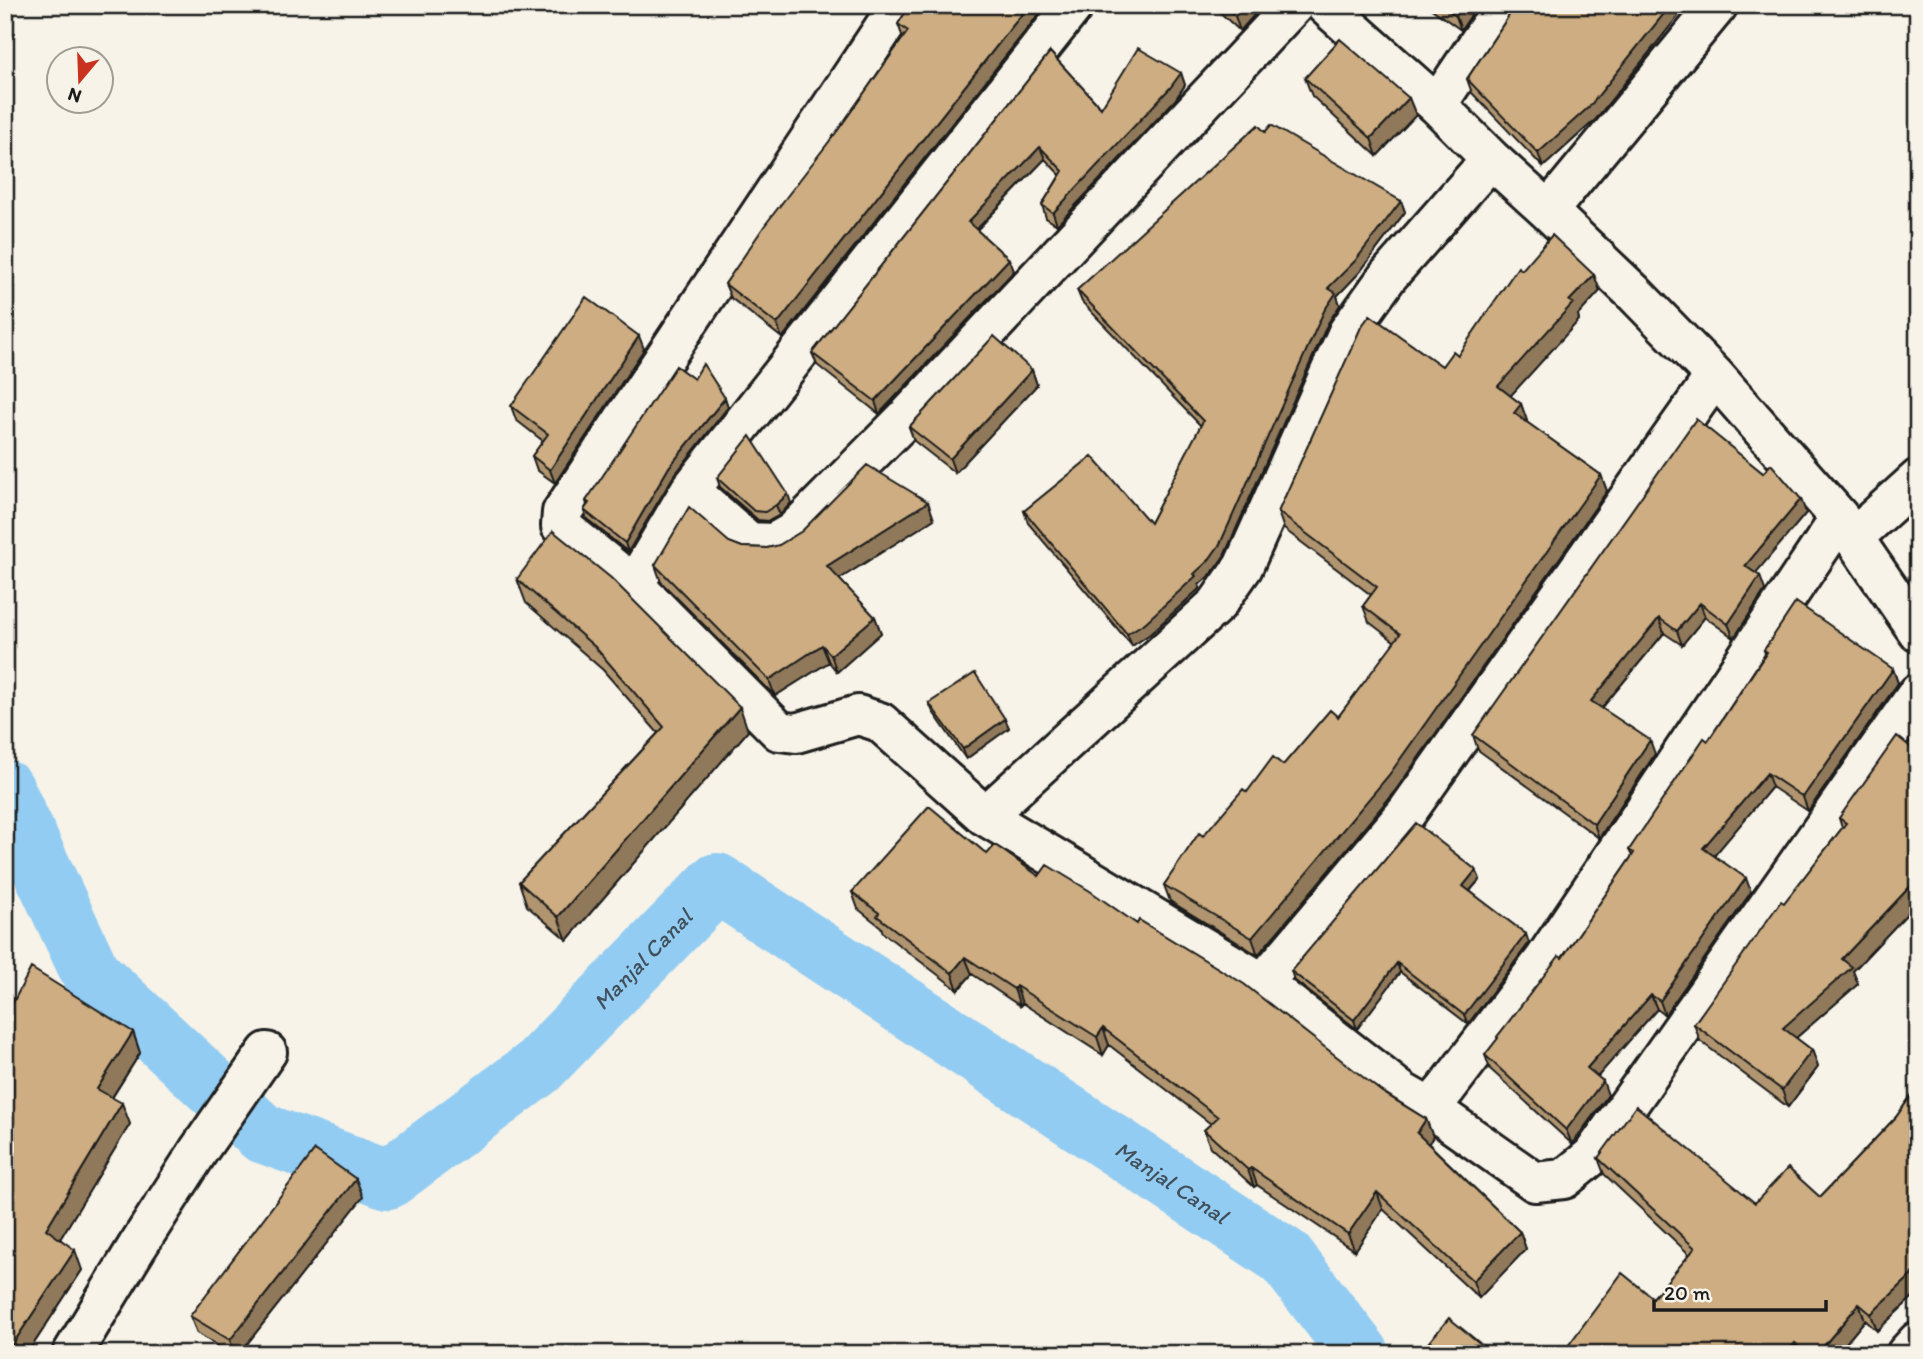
<svg xmlns="http://www.w3.org/2000/svg" width="1923" height="1359" font-family="Itim,sans-serif">
	<style>
		.lines { fill: none; stroke-linecap: round; stroke-linejoin: round }
		.canal { stroke: #93ccf2; stroke-width: 60 }
		.street-casing { stroke: #1c1c1c; stroke-width: 44 }
		.secondary-casing { stroke: #1c1c1c; stroke-width: 44 }
		.street { stroke: #f7f3e8; stroke-width: 38 }
		.secondary { stroke: #f7f3e8; stroke-width: 38 }
		.wall { fill: #b0956f; stroke: #1c1c1c; stroke-width: 2 }
		.shaded-wall { fill: #90795a; stroke: #1c1c1c; stroke-width: 2 }
		.building { fill: #cdad81; stroke: #1c1c1c; stroke-width: 2 }
		.labels { text-anchor: middle; dominant-baseline: central; stroke-width: 7; stroke-linejoin: round; paint-order: stroke }
		.water-label { font-size: 23px; font-style: italic; fill: #40515c; stroke: #f7f3e8 }
	</style>
	<rect width="100%" height="100%" fill="#f7f3e8"/>
	<filter id="ink" filterUnits="userSpaceOnUse"><feTurbulence type="fractalNoise" baseFrequency=".0143" numOctaves="2"/><feDisplacementMap in="SourceGraphic" scale="14" xChannelSelector="R" yChannelSelector="G"/><feConvolveMatrix kernelMatrix="1 2 1 2 8 2 1 2 1" color-interpolation-filters="sRGB"/></filter>
	<g filter="url(#ink)">
		<g class="lines">
			<path class="canal" id="s1" d="M5,790L91,974L262,1133L388,1179L537,1068L717,883L1285,1257L1360,1354"/>
			<defs>
				<path id="street" d="M899,5L562,512L561,526L634,585L779,731L796,733L858,715L880,722L985,816L1263,983L1402,1092L1430,1108L1446,1089L1544,960L1840,518
					M1325,5L1437,105L1491,159L1548,211L1634,293L1715,376L1840,518L1918,632
					M1437,105L1504,5
					M1548,211L1718,5
					M690,490L749,542L774,543L793,532L906,418L1294,5
					M1854,537L1918,479
					M634,585L690,490L1074,5
					M985,816L1217,604L1243,567L1348,332L1388,276L1491,159
					M1263,983L1407,812L1715,376
					M1430,1108L1535,1182L1564,1179L1592,1156L1918,693
					M72,1354L137,1247L199,1150L267,1052"/>
				<path id="secondary" d="M1906,1354L1918,1341"/>
			</defs>
			<use href="#street" class="street-casing"/>
			<use href="#secondary" class="secondary-casing"/>
			<use href="#street" class="street"/>
			<use href="#secondary" class="secondary"/>
		</g>
		<path class="wall" d="M910,5H1046L782,338L731,298L725,284L838,130L903,38L898,24Z
			M1212,5H1263L1240,31Z
			M1426,5H1478L1461,30Z
			M1516,5H1687L1595,120L1543,167L1472,93L1467,79Z
			M1050,52L1101,108L1181,73L1185,85L1175,100L1057,225L1046,218L1042,205L1060,175L1045,159L977,230L1009,259L1014,271L879,414L817,365L812,353Z
			M1305,78L1416,115L1377,156L1312,96Z
			M1265,132L1401,201L1405,212L1359,273L1337,296L1340,305L1328,323L1224,556L1212,573L1199,585L1200,588L1150,634L1132,646L1028,523L1024,511L1150,523L1201,426L1082,302L1077,290Z
			M1522,270L1594,275L1600,291L1578,315L1579,320L1510,396L1521,404L1527,421L1526,422L1601,475L1607,491L1395,791L1258,955L1170,901L1164,885L1203,836L1247,792L1283,765L1338,717L1395,642L1369,622L1363,606L1371,595L1284,529L1278,512L1442,366L1458,355Z
			M644,349L555,483L537,470L532,456L543,441L516,420L511,406Z
			M1032,370L1037,385L955,473L914,441L909,427Z
			M694,379L725,398L728,407L673,477L628,552L587,519L584,510L587,505L586,501Z
			M717,478L791,503L780,515L769,521L758,520L720,487Z
			M1806,513L1755,573L1765,590L1734,638L1705,617L1682,645L1664,633L1602,708L1655,754L1599,838L1478,750L1473,735Z
			M934,519L839,579L875,617L881,633L837,672L829,662L775,696L661,582L655,565L729,542L742,547L767,548Z
			M517,579L748,731L567,940L527,906L519,882L658,733L603,670L526,603Z
			M1764,650L1893,669L1898,683L1808,811L1772,787L1714,855L1751,892L1665,1015L1657,1009L1597,1077L1608,1095L1572,1144L1490,1069L1485,1055L1498,1039L1497,1037L1562,958L1632,856L1629,850L1708,741L1765,654Z
			M929,703L1005,719L1009,728L966,759L933,712Z
			M1918,753V902L1853,971L1858,984L1796,1038L1812,1050L1818,1067L1788,1107L1700,1041L1694,1024L1784,903L1842,828L1839,818Z
			M987,854L1039,876L1426,1119L1433,1137L1428,1143L1520,1232L1526,1249L1479,1298L1383,1209L1355,1251L1257,1185L1254,1187L1210,1147L1204,1130L1211,1124L1109,1045L1103,1055L1022,1003L1020,1006L972,974L958,990L883,933L881,927L858,909L852,892Z
			M1480,879L1470,891L1529,943L1468,1024L1400,972L1357,1029L1294,980L1291,971Z
			M5,1018L133,1032L140,1053L112,1098L130,1124L60,1239L82,1270L27,1354H5Z
			M1918,1086V1292L1877,1331L1865,1320L1837,1354H1562L1653,1298L1690,1255L1604,1174L1598,1158L1755,1203L1820,1197L1896,1117Z
			M363,1197L239,1354H231L197,1333L190,1316Z"/>
		<path class="shaded-wall" d="M1029,5H1046L782,338L777,324Z
			M1245,5H1263L1240,31L1235,16Z
			M1463,5H1478L1461,30L1456,16Z
			M1671,5H1687L1595,120L1543,167L1538,153Z
			M1181,73L1185,85L1175,100L1057,225L1053,213Z
			M1409,98L1416,115L1377,156L1371,138Z
			M1040,147L1045,159L972,234L968,222Z
			M1401,201L1405,212L1359,273L1337,296L1340,305L1328,323L1224,556L1212,573L1199,585L1200,588L1150,634L1132,646L1127,634L1194,574L1328,288Z
			M1009,259L1014,271L879,414L875,401Z
			M1594,275L1600,291L1578,315L1579,320L1504,403L1498,386L1569,301Z
			M639,336L644,349L555,483L550,470Z
			M1032,370L1037,385L955,473L950,459Z
			M725,398L728,407L673,477L628,552L625,543L669,467Z
			M1521,404L1527,421L1520,429L1514,413Z
			M1601,475L1607,491L1395,791L1258,955L1252,938Z
			M788,494L791,503L780,515L776,505Z
			M1801,499L1806,513L1750,580L1745,566Z
			M928,502L934,519L833,583L827,566Z
			M1760,576L1765,590L1734,638L1728,624Z
			M1700,603L1705,617L1682,645L1677,631Z
			M875,617L881,633L837,672L831,655Z
			M1659,618L1664,633L1596,715L1591,701Z
			M822,645L829,662L775,696L769,680Z
			M1893,669L1898,683L1808,811L1803,797Z
			M740,707L748,731L567,940L558,917Z
			M1005,719L1009,728L966,759L963,749Z
			M1650,740L1655,754L1599,838L1594,824Z
			M1767,773L1772,787L1709,862L1703,848Z
			M1476,870L1480,879L1466,895L1463,886Z
			M1746,878L1751,892L1665,1015L1660,1001Z
			M1918,878V902L1853,971L1858,984L1789,1044L1783,1028L1842,959Z
			M1526,934L1529,943L1468,1024L1464,1015Z
			M965,957L972,974L958,990L952,973Z
			M1397,963L1400,972L1357,1029L1354,1020Z
			M1016,986L1022,1003L1020,1006L1014,989Z
			M1651,995L1657,1009L1592,1083L1587,1068Z
			M1103,1028L1109,1045L1103,1055L1097,1037Z
			M133,1032L140,1053L104,1110L97,1089Z
			M1812,1050L1818,1067L1788,1107L1782,1090Z
			M1603,1081L1608,1095L1572,1144L1566,1130Z
			M122,1103L130,1124L54,1249L46,1229Z
			M1426,1119L1433,1137L1424,1150L1417,1133Z
			M1251,1168L1257,1185L1254,1187L1248,1170Z
			M356,1179L363,1197L239,1354H235L230,1340Z
			M1377,1192L1383,1209L1355,1251L1348,1234Z
			M1520,1232L1526,1249L1479,1298L1473,1281Z
			M75,1250L82,1270L27,1354H13L10,1348Z
			M1918,1269V1292L1877,1331L1871,1314Z
			M1859,1304L1865,1320L1837,1354H1817Z
			M1795,1343L1799,1354H1786Z"/>
		<path class="building" d="M910,5H1029L777,324L725,284L765,225L838,130L908,31L898,24Z
			M1222,5H1245L1235,16Z
			M1440,5H1463L1456,16Z
			M1516,5H1671L1590,106L1538,153L1467,79Z
			M1340,39L1409,98L1371,138L1305,78Z
			M1138,48L1181,73L1170,88L1053,213L1042,205L1063,171L1040,147L968,222L1009,259L875,401L812,353L1050,52L1101,108Z
			M1258,125L1265,132L1271,125L1401,201L1355,261L1328,288L1336,293L1324,311L1220,544L1208,561L1194,574L1196,576L1146,622L1127,634L1024,511L1092,456L1150,523L1203,421L1077,290Z
			M1552,235L1594,275L1569,301L1573,303L1498,386L1521,404L1514,413L1601,475L1389,775L1252,938L1164,885L1199,833L1203,836L1243,789L1247,792L1273,757L1283,765L1330,710L1338,717L1400,634L1363,606L1377,587L1278,512L1361,327L1370,315L1442,366L1453,351L1458,355L1518,267L1522,270Z
			M586,297L639,336L550,470L532,456L548,434L511,406Z
			M994,336L1032,370L950,459L909,427Z
			M703,364L725,398L669,467L625,543L584,510L589,503L586,501L676,366L694,379Z
			M1696,419L1763,473L1771,464L1801,499L1745,566L1760,576L1728,624L1700,603L1677,631L1659,618L1591,701L1650,740L1594,824L1473,735Z
			M750,436L788,494L776,505L765,512L754,511L717,478Z
			M867,465L928,502L827,566L875,617L831,655L822,645L769,680L655,565L689,507L729,542L742,547L767,548L779,545L802,531Z
			M553,531L611,578L740,707L558,917L519,882L664,727L595,647L517,579Z
			M1796,602L1893,669L1803,797L1767,773L1703,848L1746,878L1660,1001L1651,995L1587,1068L1603,1081L1566,1130L1485,1055L1498,1038L1497,1037L1559,956L1562,958L1634,853L1629,850L1704,738L1708,741L1767,652L1764,650Z
			M975,673L1005,719L963,749L929,703Z
			M1897,736L1918,753V878L1842,959L1852,967L1783,1028L1812,1050L1782,1090L1694,1024L1781,901L1784,903L1846,823L1839,818Z
			M929,806L987,854L995,845L1039,876L1047,865L1090,891L1137,924L1139,920L1244,984L1382,1092L1426,1119L1417,1133L1520,1232L1473,1281L1377,1192L1348,1234L1251,1168L1248,1170L1204,1130L1218,1117L1103,1028L1097,1037L1016,986L1014,989L965,957L952,973L877,916L879,913L852,892Z
			M1416,823L1476,870L1463,886L1526,934L1464,1015L1397,963L1354,1020L1291,971Z
			M31,968L133,1032L97,1089L122,1103L46,1229L75,1250L10,1348L5,1344V1018Z
			M1918,1086V1269L1871,1314L1859,1304L1817,1354H1808L1795,1343L1786,1354H1562L1622,1273L1653,1298L1695,1248L1598,1158L1636,1106L1755,1203L1788,1168L1820,1197L1896,1117Z
			M315,1150L356,1179L230,1340L190,1316Z
			M1449,1318L1493,1354H1430L1424,1348Z
			M532,1347L541,1354H527Z"/>
	</g>
	<g class="labels">
		<g class="water-label">
			<text stroke="none"><textPath href="#s1" startOffset="908">Manjal Canal</textPath></text>
			<text stroke="none"><textPath href="#s1" startOffset="1559">Manjal Canal</textPath></text>
		</g>
	</g>
	<rect width="1923" height="1359" fill="none" stroke="#f7f3e8" stroke-width="28"/>
	<rect x="14" y="14" width="1895" height="1331" fill="none" stroke="#1c1c1c" stroke-width="2.5" filter="url(#ink)"/>
	<g transform="translate(80 80) rotate(199)"><circle r="33" fill="#f7f3e8" stroke="#9f9d96" stroke-width="2"/>
	<path d="M0-5L12 26L0 18L-12 26Z" fill="#c8321e"/>
	<text y="-10" font-size="19" font-weight="bold" text-anchor="middle" fill="#1c1c1c">N</text>
	</g>
	<path d="M1654 1300v10h172v-10" fill="none" stroke="#1c1c1c" stroke-width="3.5"/>
	<text x="1664" y="1300" font-size="21" fill="#1c1c1c" stroke="#f7f3e8" stroke-width="5" paint-order="stroke">20 m</text>
</svg>
